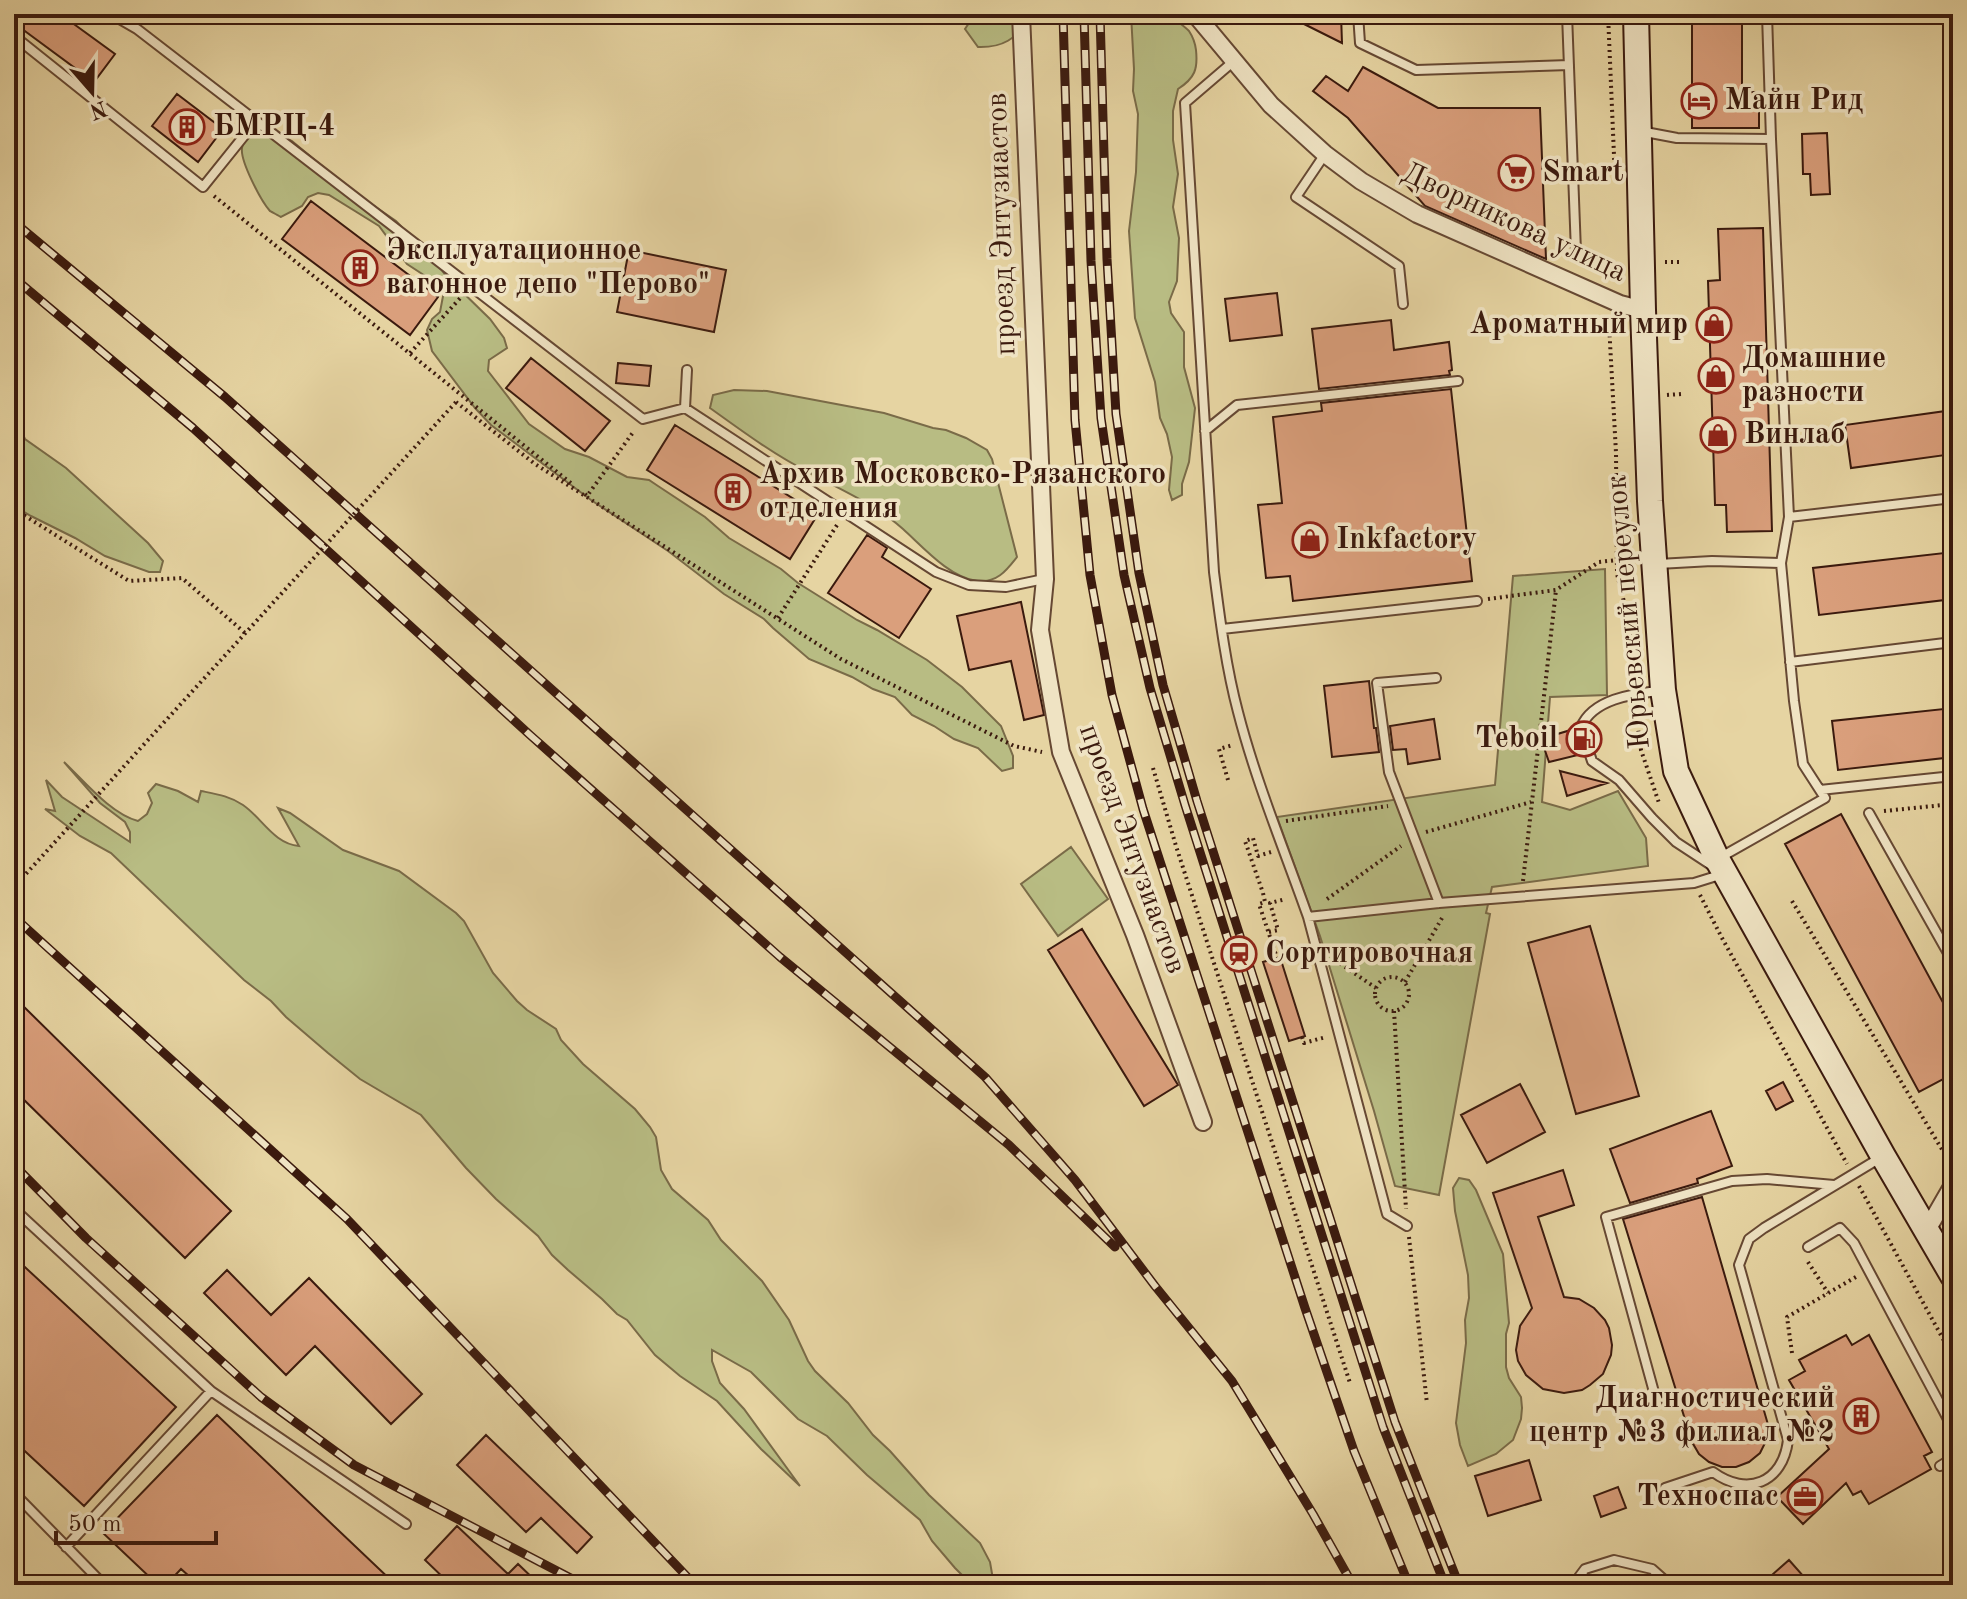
<svg xmlns="http://www.w3.org/2000/svg" width="1967" height="1599" font-family="'Old Standard TT',serif">
	<style>
		.green { fill: #b8bc83; stroke: #7a6b48; stroke-width: 2 }
		.building { fill: #da9f7c; stroke: #3b1a0e; stroke-width: 2 }
		.lines { fill: none; stroke-linecap: round; stroke-linejoin: round }
		.lane-casing { stroke: #664833; stroke-width: 12 }
		.street-casing { stroke: #664833; stroke-width: 20 }
		.secondary-casing { stroke: #3b1a0e; stroke-width: 28 }
		.path { stroke: #3b1a0e; stroke-width: 4; stroke-dasharray: 2 4; stroke-linecap: butt }
		.lane { stroke: #efe3c3; stroke-width: 8 }
		.street { stroke: #efe3c3; stroke-width: 16 }
		.secondary { stroke: #efe3c3; stroke-width: 24 }
		.rail-casing { stroke: #3b1a0e; stroke-width: 9 }
		.rail { stroke: #efe3c3; stroke-width: 6; stroke-dasharray: 18; stroke-linecap: butt }
		.path-bridge { stroke: #3b1a0e; stroke-width: 4; stroke-dasharray: 2 4; stroke-linecap: butt }
		.labels { text-anchor: middle; dominant-baseline: central; stroke-width: 7; stroke-linejoin: round; paint-order: stroke }
		.poi-label { font-size: 30px; font-weight: bold; fill: #3b1a0e; stroke: #efe3c3; text-anchor: start }
		.street-label { font-size: 30px; fill: #3b1a0e; stroke: #efe3c3 }
	</style>
	<rect width="100%" height="100%" fill="#e6d4a2"/>
	<filter id="stains"><feTurbulence type="fractalNoise" baseFrequency=".0025" numOctaves="4"/><feColorMatrix values="0 0 0 0 .2 0 0 0 0 .09 0 0 0 0 .02 0 0 0 .5 -.17"/></filter>
	<radialGradient id="worn" r=".72"><stop offset=".6" stop-color="#630" stop-opacity="0"/><stop offset="1" stop-color="#630" stop-opacity=".3"/></radialGradient>
	<path class="green" d="M975,14H1037C1017,34 1009,48 978,47L965,29Z
		M1131,14H1168C1175,20 1183,25 1189,31C1193,37 1195,42 1196,50C1198,69 1195,78 1178,89L1173,111V140L1178,174L1173,207L1179,238L1177,281L1169,302L1171,313L1184,332V367L1195,408L1189,462L1182,484V495L1172,500L1169,490L1172,457L1167,434L1160,418L1155,382L1135,318L1129,231L1136,172L1138,114L1133,91L1134,69Z
		M261,126L292,141L351,190L396,221L434,260L447,277L490,319L504,338L507,348L489,360L488,371L529,424L565,449L589,457L627,477L649,480L658,486L705,517L729,538L781,569L798,583L857,620L877,630L927,660L962,687L1001,726L1013,756V768L1002,771L978,748L954,739L934,726L912,715L895,697L873,689L852,677L809,659L773,628L764,619L724,594L668,551L591,500L491,425L475,408L432,351L427,330L432,319L440,312L444,291L436,283L407,264L379,226L329,195L318,193L308,197L302,206L281,217C279,216 272,212 270,211C261,201 240,161 242,148C243,136 251,130 261,126Z
		M734,390L767,391L884,413L933,428L946,430L966,438L987,450L992,459L1017,557C1006,571 997,583 977,581C950,578 923,547 903,529C875,504 841,490 808,472C773,454 742,431 710,408L713,395Z
		M14,423L21,429L25,439L66,468L148,543L163,561L160,572H149L105,556L75,538L31,516L14,506Z
		M1605,569L1607,695L1550,697L1542,802L1570,810L1618,791L1646,838L1648,866L1492,887L1486,913L1490,914L1439,1195L1395,1186L1374,1111L1320,936L1277,817L1495,785L1513,576Z
		M64,762C85,782 111,814 138,821L147,814L152,803L148,793L156,784L178,791L198,802L201,791C216,794 230,796 243,805C262,818 274,844 299,846L278,808L290,813L343,850L399,871L456,913L464,921L493,973L517,1001L527,1010L556,1029L561,1040L583,1064L635,1109L650,1127L656,1137L661,1170L672,1189L708,1220L721,1240L762,1281L789,1320L808,1361L815,1371L848,1403L873,1435L890,1451L929,1495L980,1543L990,1562L994,1585H972L955,1568L932,1541L920,1520L867,1475L827,1436L798,1419L751,1372L712,1350V1361L720,1383L744,1409L800,1486L761,1449L717,1401L680,1376L655,1355L627,1320L617,1314L602,1299L568,1270L552,1255L538,1236L496,1199L466,1168L421,1115L360,1079L328,1053L286,1017L271,1001L244,980L111,853L80,836L45,809L55,811L46,780L62,797L130,842V832L125,822L100,803Z
		M1071,847L1108,899L1058,936L1021,884Z
		M1459,1178L1469,1180L1476,1190L1503,1254L1509,1323L1506,1334V1367L1509,1378L1521,1397L1522,1408L1521,1419L1513,1440L1496,1454L1468,1466L1460,1445L1456,1423L1466,1343L1465,1320L1469,1298L1468,1275L1455,1211L1453,1188Z"/>
	<path class="building" d="M14,14H60L115,54L94,82L14,23Z
		M1284,14H1341L1342,43Z
		M1692,14H1742V92H1759V128H1692Z
		M1363,67L1438,108H1540L1546,259L1425,206L1348,118L1313,91L1326,76L1348,91Z
		M177,94L223,129L198,162L152,126Z
		M1827,133L1830,194L1811,195L1810,174H1803L1802,134Z
		M311,201L438,297L410,335L282,239Z
		M1763,228L1772,531L1727,532L1726,505H1715L1708,281L1720,280L1718,229Z
		M629,250L726,270L714,332L617,312Z
		M1277,293L1282,335L1230,341L1225,299Z
		M1391,320L1394,350L1449,342L1452,370L1449,371L1450,375L1319,389L1312,329Z
		M531,358L610,421L585,451L506,388Z
		M618,363L651,366L649,386L616,383Z
		M1451,389L1472,581L1293,601L1290,576L1266,578L1258,505L1282,503L1273,417L1322,411L1321,403Z
		M1953,410V454L1851,468L1845,425Z
		M675,425L818,514L790,559L647,470Z
		M867,535L887,548L882,557L931,589L899,638L828,593Z
		M1953,552V599L1819,615L1813,568Z
		M1021,602L1044,715L1024,720L1011,661L969,670L957,616Z
		M1369,681L1374,728H1376L1379,752L1332,757L1324,686Z
		M1953,708V757L1838,770L1832,721Z
		M1434,719L1440,759L1408,764L1406,749L1393,750L1390,726Z
		M1574,729L1577,733L1582,734L1588,729L1596,750L1593,746L1588,745L1583,748L1582,754L1549,762L1541,739Z
		M1560,771L1607,783L1567,796Z
		M1841,814L1953,1021V1074L1919,1092L1785,844Z
		M1590,926L1639,1096L1576,1114L1528,943Z
		M1082,929L1178,1085L1144,1106L1048,950Z
		M1280,957L1305,1036L1289,1041L1263,962Z
		M14,997L231,1211L185,1258L14,1090Z
		M1783,1082L1793,1101L1776,1110L1766,1091Z
		M1520,1084L1545,1132L1487,1163L1461,1115Z
		M1711,1111L1732,1166L1697,1179L1698,1183L1630,1203L1610,1149Z
		M1563,1170L1574,1205L1538,1217L1564,1297L1579,1299L1594,1308L1605,1320L1609,1328L1612,1345L1611,1355L1603,1374L1590,1385L1582,1390L1564,1393L1543,1389L1526,1375L1518,1361L1516,1350L1520,1326L1532,1308L1493,1193Z
		M1702,1197L1769,1428L1766,1441L1760,1453L1749,1462L1736,1467H1722L1709,1462L1699,1454L1692,1442L1623,1219Z
		M14,1257L176,1407L84,1506L14,1441Z
		M227,1270L271,1315L309,1278L422,1394L391,1424L315,1346L286,1375L204,1293Z
		M1846,1335L1852,1345L1869,1335L1932,1452L1924,1456L1931,1469L1869,1504L1861,1491L1853,1495L1846,1483L1803,1524L1777,1497L1829,1449L1789,1380L1805,1371L1799,1360Z
		M217,1415L396,1585H199L181,1569L166,1585H158L103,1533Z
		M486,1435L592,1537L577,1553L541,1518L526,1532L457,1465Z
		M1529,1460L1541,1500L1488,1516L1475,1476Z
		M1618,1487L1626,1508L1601,1517L1594,1496Z
		M457,1526L508,1574L518,1564L540,1585H451L425,1560Z
		M1789,1560L1805,1578L1796,1585H1782L1773,1574Z"/>
	<g class="lines">
		<defs>
			<path id="lane" d="M111,14L137,29L643,419L685,408L936,572L969,585L1006,587L1044,579
				M1358,14L1360,43L1416,70L1569,65
				M1567,14L1576,252
				M14,36L203,187L256,121
				M1234,61L1185,103L1214,572C1220,619 1226,667 1238,712C1256,782 1284,849 1308,917L1439,903L1694,883L1723,874
				M1640,131L1677,138L1771,139
				M1325,154L1296,197L1399,266L1403,304
				M685,408L687,370
				M1205,431L1237,405L1458,381
				M1789,517L1953,498
				M1658,564L1712,561L1781,563
				M1222,629L1477,601
				M1790,662L1953,642
				M1436,678L1377,683L1389,772L1439,903
				M1581,727C1593,699 1632,694 1658,691
				M1589,752L1592,761L1619,780L1652,818L1676,842L1714,867
				M1820,790L1953,776
				M1869,813L1953,962
				M1721,857L1825,798L1803,764L1794,701L1781,563L1789,517L1771,139L1767,14
				M1308,917L1387,1214L1407,1226
				M14,1209L211,1391L406,1524
				M1808,1247L1840,1228L1854,1243L1941,1406
				M1953,1401L1941,1406L1953,1429
				M1657,1403L1606,1217L1732,1181L1767,1179L1834,1185
				M1940,1466L1953,1458
				M1665,1488L1713,1472C1747,1497 1783,1483 1788,1440L1739,1265L1749,1239L1764,1228L1880,1158
				M14,1493L104,1585
				M66,1547L211,1391
				M1573,1585L1585,1569L1614,1560L1652,1569L1670,1585"/>
			<path id="street" d="M1021,14L1045,579L1040,630L1061,752L1135,935L1203,1122
				M1195,14L1271,105L1325,154L1361,181L1417,214L1620,304L1643,310
				M1927,1230L1953,1185"/>
			<path id="secondary" d="M1636,14L1643,310L1650,501L1663,690L1676,771L1717,859L1883,1156L1953,1276"/>
		</defs>
		<use href="#lane" class="lane-casing"/>
		<use href="#street" class="street-casing"/>
		<use href="#secondary" class="secondary-casing"/>
		<path class="path" d="M1608,14L1615,179
			M214,196L572,484
			M1665,262H1679
			M1612,318L1609,324L1616,453L1617,574L1629,622L1633,682
			M410,353L463,295
			M1667,395L1681,394
			M456,402L535,464L841,659L1014,746L1042,752
			M585,494L587,496L634,431
			M14,509L129,581L182,578L245,633
			M1488,599L1556,590L1599,562L1617,560
			M778,618L837,525
			M1635,707L1641,750L1659,803
			M1153,768L1176,846L1350,1383
			M1228,780L1219,749L1233,745
			M1884,811L1953,804
			M1286,821L1388,806
			M1426,832L1531,802
			M1271,852L1258,856L1253,838L1245,841L1263,893L1265,902L1259,904L1277,958
			M1523,881L1556,590
			M1700,895L1722,938L1847,1164
			M1327,899L1401,846
			M1792,901L1952,1166
			M1269,932L1278,930L1270,903L1286,899
			M1335,960L1376,988
			M1375 994a17 17 0 1 1 34 0a17 17 0 1 1-34 0Z
			M1405,982L1442,918
			M1394,1011L1406,1209
			M1302,1037L1304,1043L1326,1037
			M1859,1186L1953,1357
			M1409,1237L1427,1404
			M1808,1262L1828,1293
			M1792,1353L1787,1317L1856,1277"/>
		<use href="#lane" class="lane"/>
		<use href="#street" class="street"/>
		<use href="#secondary" class="secondary"/>
		<defs>
			<path id="rail" d="M1063,14L1075,420L1090,575L1112,695L1143,809L1305,1308L1354,1451L1409,1585
				M1084,14L1091,261L1101,418L1124,575L1150,688L1185,805L1383,1427L1445,1585
				M1100,14L1107,259L1116,414L1139,573L1163,685L1197,801L1395,1422L1459,1585
				M14,222L225,397L985,1077L1075,1180L1155,1286L1232,1381L1313,1514L1353,1585
				M14,278L193,428L530,735L780,957L1009,1145L1115,1247
				M14,917L347,1219L695,1585
				M14,1165L86,1238L261,1397L354,1465L584,1585"/>
		</defs>
		<use href="#rail" class="rail-casing"/>
		<use href="#rail" class="rail"/>
		<path class="path-bridge" d="M14,887L456,402"/>
	</g>
	<defs>
		<symbol id="hotel-ring" viewBox="-11 -11 22 22"><circle r="9.5" fill="#efe3c3" stroke="#8f2418" stroke-width="1.5"/><path d="M-6-4.5h1.5V1H6V5H4.5V3h-9V5H-6ZM-4 0a1.8 1.8 0 1 1 3.6 0ZM.5 0V-2.5h3Q6-2.5 6 0Z" fill="#8f2418"/></symbol>
		<symbol id="building-ring" viewBox="-11 -11 22 22"><circle r="9.5" fill="#efe3c3" stroke="#8f2418" stroke-width="1.5"/><path d="M-4-6H4V6H1V3H-1V6H-4ZM-2.5-4.3h1.7v1.8h-1.7ZM.8-4.3h1.7v1.8H.8ZM-2.5-1h1.7V.8h-1.7ZM.8-1h1.7V.8H.8Z" fill="#8f2418"/></symbol>
		<symbol id="supermarket-ring" viewBox="-11 -11 22 22"><circle r="9.5" fill="#efe3c3" stroke="#8f2418" stroke-width="1.5"/><path d="M-6-5.5h2.5l.6 2H6L4.5 2H-2.5L-4.4-4H-6ZM-1.5 3.2a1.3 1.3 0 1 0 .1 0ZM3 3.2a1.3 1.3 0 1 0 .1 0Z" fill="#8f2418"/></symbol>
		<symbol id="shop-ring" viewBox="-11 -11 22 22"><circle r="9.5" fill="#efe3c3" stroke="#8f2418" stroke-width="1.5"/><path d="M-5-2.5h2.3a2.7 3.5 0 0 1 5.4 0H5L5.5 6h-11ZM-1.5-2.5h3a1.5 2.3 0 0 0-3 0Z" fill="#8f2418"/></symbol>
		<symbol id="fuel-ring" viewBox="-11 -11 22 22"><circle r="9.5" fill="#efe3c3" stroke="#8f2418" stroke-width="1.5"/><path d="M-5.5-6h7V0h2V4h1.3V-2.5L3-4.5l.8-.8L6-3V5H2.5V1h-1V6h-7ZM-4.2-4.7v3.2H.2V-4.7Z" fill="#8f2418"/></symbol>
		<symbol id="station-ring" viewBox="-11 -11 22 22"><circle r="9.5" fill="#efe3c3" stroke="#8f2418" stroke-width="1.5"/><path d="M-3-6H3Q5-6 5-4V2Q5 4 3 4L4.5 6H3L1.5 4h-3L-3 6H-4.5L-3 4Q-5 4-5 2V-4Q-5-6-3-6ZM-3.5-4v3h7v-3ZM-3.5 1v1.5H-2V1ZM2 1v1.5H3.5V1Z" fill="#8f2418"/></symbol>
		<symbol id="office-ring" viewBox="-11 -11 22 22"><circle r="9.5" fill="#efe3c3" stroke="#8f2418" stroke-width="1.5"/><path d="M-6-3h4V-5.5h4V-3h4V5H-6ZM-1-4.5V-3h2v-1.5ZM-6 0V1H6V0Z" fill="#8f2418"/></symbol>
	</defs>
	<g fill-rule="evenodd">
		<use href="#hotel-ring" x="1679" y="81" width="40" height="40"/>
		<use href="#building-ring" x="167" y="107" width="40" height="40"/>
		<use href="#supermarket-ring" x="1496" y="153" width="40" height="40"/>
		<use href="#building-ring" x="340" y="248" width="40" height="40"/>
		<use href="#shop-ring" x="1694" y="305" width="40" height="40"/>
		<use href="#shop-ring" x="1696" y="356" width="40" height="40"/>
		<use href="#shop-ring" x="1698" y="415" width="40" height="40"/>
		<use href="#building-ring" x="713" y="472" width="40" height="40"/>
		<use href="#shop-ring" x="1290" y="520" width="40" height="40"/>
		<use href="#fuel-ring" x="1564" y="719" width="40" height="40"/>
		<use href="#station-ring" x="1219" y="934" width="40" height="40"/>
		<use href="#building-ring" x="1841" y="1396" width="40" height="40"/>
		<use href="#office-ring" x="1785" y="1477" width="40" height="40"/>
	</g>
	<g class="labels">
		<g class="poi-label">
			<text x="1725" y="101">Майн Рид</text>
			<text x="213" y="127">БМРЦ-4</text>
			<text x="1542" y="173">Smart</text>
			<text x="386" y="251">Эксплуатационное<tspan x="386" dy="34">вагонное депо "Перово"</tspan></text>
			<text x="1688" y="325" text-anchor="end">Ароматный мир</text>
			<text x="1742" y="359">Домашние<tspan x="1742" dy="34">разности</tspan></text>
			<text x="1744" y="435">Винлаб</text>
			<text x="759" y="475">Архив Московско-Рязанского<tspan x="759" dy="34">отделения</tspan></text>
			<text x="1336" y="540">Inkfactory</text>
			<text x="1558" y="739" text-anchor="end">Teboil</text>
			<text x="1265" y="954">Сортировочная</text>
			<text x="1835" y="1399" text-anchor="end">Диагностический<tspan x="1835" dy="34">центр №3 филиал №2</tspan></text>
			<text x="1779" y="1497" text-anchor="end">Техноспас</text>
		</g>
		<g class="street-label">
			<text transform="translate(1514 223) rotate(25)">Дворникова улица</text>
			<text transform="translate(1002 224) rotate(-92)">проезд Энтузиастов</text>
			<text transform="translate(1629 612) rotate(-95)">Юрьевский переулок</text>
			<text transform="translate(1132 849) rotate(70)">проезд Энтузиастов</text>
		</g>
	</g>
	<rect width="1967" height="1599" fill="none" stroke="#e6d4a2" stroke-width="48"/>
	<rect x="16" y="16" width="1935" height="1567" fill="none" stroke="#3b1a0e" stroke-width="4"/>
	<rect x="24" y="24" width="1919" height="1551" fill="none" stroke="#3b1a0e" stroke-width="2"/>
	<g transform="translate(92 92) rotate(160)" stroke="#efe3c3" stroke-width="6" paint-order="stroke">
	<path d="M0-6L14 30L0 20L-14 30Z" fill="#3b1a0e"/>
	<text y="-12" font-size="22" font-weight="bold" text-anchor="middle" fill="#3b1a0e">N</text>
	</g>
	<path d="M56 1531v12h160v-12" fill="none" stroke="#3b1a0e" stroke-width="4"/>
	<text x="68" y="1531" font-size="24" fill="#3b1a0e" stroke="#efe3c3" stroke-width="6" paint-order="stroke">50 m</text>
	<rect width="100%" height="100%" filter="url(#stains)"/>
	<rect width="100%" height="100%" fill="url(#worn)"/>
</svg>
